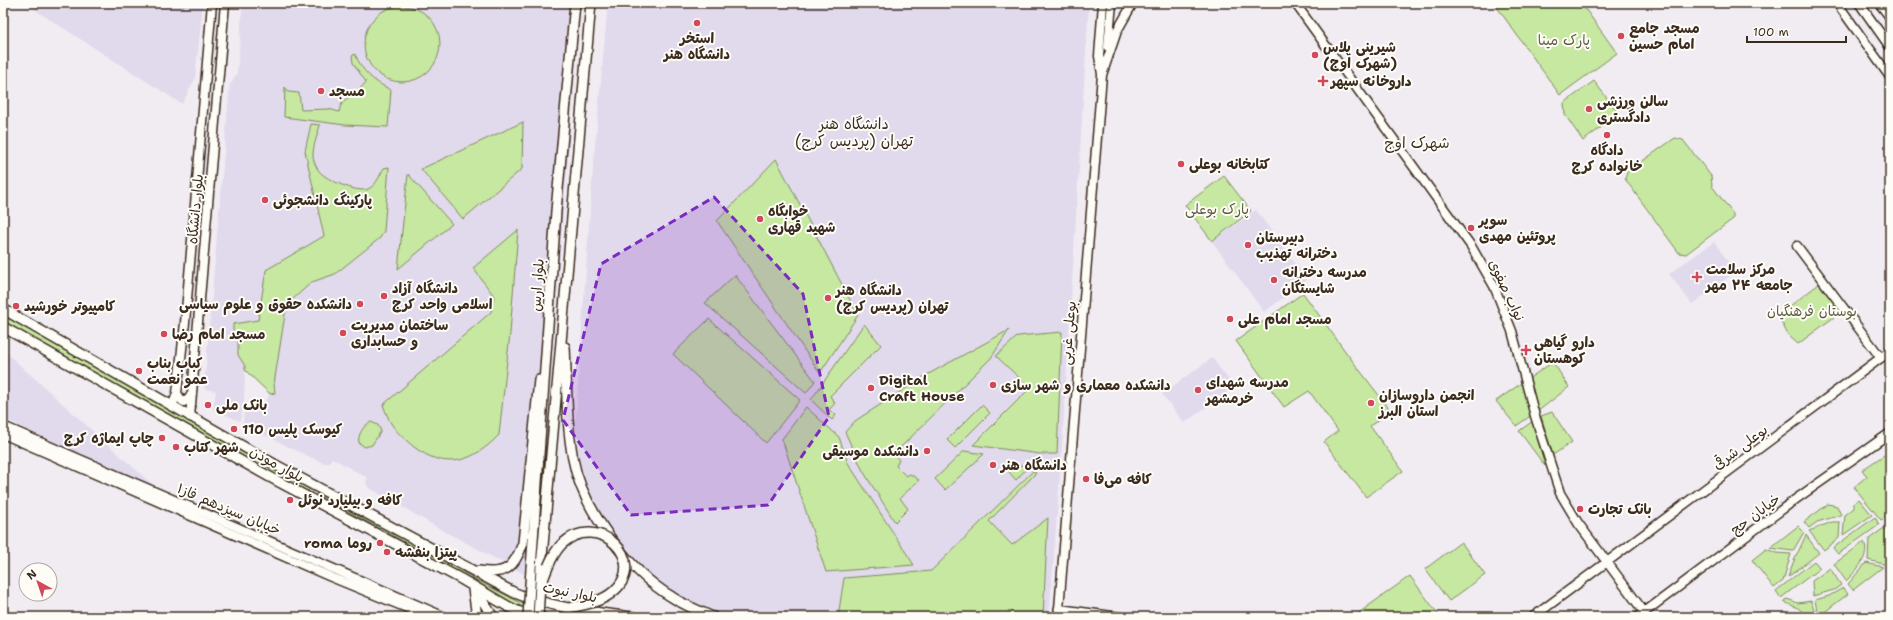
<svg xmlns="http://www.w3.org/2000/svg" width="1893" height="620" font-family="'Shantell Sans','Playpen Sans Arabic',sans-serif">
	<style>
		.built { fill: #e1d9ec }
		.green { fill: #c6e8a1; stroke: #808960 }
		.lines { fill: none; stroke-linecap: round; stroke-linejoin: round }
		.secondary-casing { stroke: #3b2a1e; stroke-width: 11 }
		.primary-casing { stroke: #3b2a1e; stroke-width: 12 }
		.secondary { stroke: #fdfcf7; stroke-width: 8 }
		.primary { stroke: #fdfcf7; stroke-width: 9 }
		.primary-bridge-casing { stroke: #3b2a1e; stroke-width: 12; stroke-linecap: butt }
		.primary-bridge { stroke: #fdfcf7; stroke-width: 9 }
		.marked { fill: #7b2cbf; fill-opacity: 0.2; stroke: #7b2cbf; stroke-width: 3; stroke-dasharray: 8 5; stroke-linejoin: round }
		.poi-dot { fill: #d1495b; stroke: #fdfcf7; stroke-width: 1.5 }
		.labels { text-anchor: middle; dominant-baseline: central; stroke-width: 4; stroke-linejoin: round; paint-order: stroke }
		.poi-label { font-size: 14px; font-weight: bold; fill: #3b2a1e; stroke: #fdfcf7; text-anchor: start }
		.park-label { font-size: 14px; fill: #5e5a3f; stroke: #fdfcf7 }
		.street-label { font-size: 14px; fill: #3b2a1e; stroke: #fdfcf7 }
		.neighbourhood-label { font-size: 15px; fill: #3b2a1e; stroke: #fdfcf7 }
	</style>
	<rect width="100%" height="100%" fill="#f0ecf2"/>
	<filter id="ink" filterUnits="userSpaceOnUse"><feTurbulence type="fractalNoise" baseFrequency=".025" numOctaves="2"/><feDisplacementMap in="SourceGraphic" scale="8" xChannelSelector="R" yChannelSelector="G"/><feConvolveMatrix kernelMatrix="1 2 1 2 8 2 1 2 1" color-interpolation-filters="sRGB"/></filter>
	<g filter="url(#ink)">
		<path class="built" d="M24,3H203L195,79L182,104Z
			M243,3H581L532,578L442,530L368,487L366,483L368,478L332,458L329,463H323L243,425L244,412L254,408L263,411L264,403L270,394L245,371L244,401L240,421L213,410L216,391L204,389L230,83H232L235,76L237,75Z
			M608,3H1089L1061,462L1049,617H734L722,614L677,594L657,582L634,562L615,536L592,500L579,459L575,427L593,169Z
			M1256,210L1307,280L1264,312L1212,241Z
			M1714,242L1736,272L1692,304L1669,274Z
			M3,338L7,340L3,350L166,497L3,418Z
			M1212,358L1234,387L1184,423L1162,394Z"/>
		<path class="green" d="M1494,3H1581L1617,53L1560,95Z
			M364 44a38 38 0 1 1 76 0a38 38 0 1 1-76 0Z
			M355,54C363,73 373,81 391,90L388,127L345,125L284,117L285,87L288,92L299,93L301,110L329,109L339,112C341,96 357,95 366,82L353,63L352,56Z
			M1594,81L1619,114L1583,141L1565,115L1564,103Z
			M523,122L522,169L463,219L421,169Z
			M311,124L320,125C318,134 313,145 313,155C313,161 317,170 322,174C330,181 361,195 370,188C377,184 380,174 384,168L389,167L384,231L380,238L335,274L312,282L292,300L285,314L274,384L275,393L270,394L245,370V366L238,355V339L233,338V324L258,320L266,270L324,236L305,151Z
			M1675,138L1683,140L1711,176L1712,186L1733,214V219L1686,254L1679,253L1625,179L1627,172Z
			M776,159L858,315L820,373L717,221Z
			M408,174L452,224L398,269Z
			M1224,176L1251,211L1212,241L1185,205Z
			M518,230L510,333L499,435C473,462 446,471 414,447C406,440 398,434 392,425C388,419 386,412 383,405L491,312L494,296L473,268Z
			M735,275L815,381L806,393L705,303Z
			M1819,284L1841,312L1798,344L1788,335L1778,315Z
			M1303,293L1348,355L1391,411L1370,426L1403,471L1366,497L1324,442L1338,431L1309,391L1284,407L1236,341Z
			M3,312L311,487L307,493L3,323Z
			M709,319L800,400L766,443L673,354Z
			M864,324L881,345L830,396L835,403L829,410L836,415L832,420L811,400Z
			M1009,330L991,358L894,454L899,460L896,466L906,476L910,474L919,480L900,498L908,509L895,522L863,471L845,432L855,421L923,377Z
			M1062,332L1057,454H1040L973,445L1030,388L996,356L1018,336Z
			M1553,362L1569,387L1537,412L1528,379Z
			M1523,382L1532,415L1516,426L1496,401Z
			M982,405L990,413L955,448L947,440Z
			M806,407L839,437L848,463L914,565L826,572L782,439Z
			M1552,412L1572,442L1553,455L1541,416Z
			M1533,421L1545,466L1519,431Z
			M371,422L378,425L381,431L372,445L365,447L359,443C357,435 364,425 371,422Z
			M964,451L984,454L945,490L935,479Z
			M1890,451V515L1881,520L1854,487L1867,476L1862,470Z
			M1002,464L1029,466L1016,480Z
			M1033,471L1036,473L989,521L1012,545L1048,518L1043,617H838L844,578L931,571Z
			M318,490L486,585L523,604L524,608H521L506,601L419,550L316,494Z
			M1859,499L1872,515L1843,535L1845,515L1854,508V503Z
			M1828,504L1837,506L1841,515L1817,522L1809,528L1804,522Z
			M1875,517L1879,525L1838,554L1833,548Z
			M1832,522H1840L1839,538L1824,550L1809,531Z
			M1798,526L1804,532L1793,551L1770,548Z
			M1884,528L1890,534V563L1887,565L1868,560L1869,539Z
			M1806,535L1819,553L1788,577L1793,563Z
			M1461,542L1485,575L1449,601L1425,569Z
			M1864,542C1871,556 1856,571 1846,581L1834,564Z
			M1766,549L1777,553L1791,554L1783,581L1774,588L1752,560Z
			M1814,561L1820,568L1781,598L1776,591Z
			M1866,563L1883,567L1853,590L1848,584Z
			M1830,568L1841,585L1834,590L1813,596L1812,581Z
			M1410,576L1438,614L1435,617H1353Z
			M1843,588L1848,594L1818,617L1815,600L1829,596Z
			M1787,599L1798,603L1811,601L1816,617H1808L1798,608L1784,602Z"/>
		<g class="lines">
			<defs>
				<path id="secondary" d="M1295,3L1471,246L1494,286L1512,331L1535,416L1560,493L1578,523L1644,612
					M1837,3L1890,77
					M1859,3L1890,47
					M1879,3L1890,17
					M1108,47L1112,3
					M1102,74L1099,56L1103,3
					M1797,246L1881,358
					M177,393L182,401L184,402L192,394
					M172,407L177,393L185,323L212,3
					M190,417L225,3
					M3,426L445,617
					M3,434L331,577L429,617
					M1120,617L1059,609L1102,75L1117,31L1133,3
					M1533,617L1890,351
					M1638,617L1796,499L1890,433"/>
				<path id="primary" d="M3,309L274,464L515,593C552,608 594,612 633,617
					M3,327L268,476L461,579L509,607L520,612L541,617
					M565,347C567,384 566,422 573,459C582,508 629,572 672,597C684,605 699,611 713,617
					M541,568L591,3
					M531,569L556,211L575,3
					M479,571C506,575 514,568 523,543L539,380
					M473,589L477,617
					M475,589L493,617
					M1059,609L1061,617"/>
			</defs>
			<use href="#secondary" class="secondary-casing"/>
			<use href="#primary" class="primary-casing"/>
			<use href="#secondary" class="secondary"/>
			<use href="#primary" class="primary"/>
			<defs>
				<path id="primary-bridge" d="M540,587C546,573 551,555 562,544C598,511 649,560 614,591C602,602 584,605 569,608
					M528,617L531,569
					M538,617L541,568"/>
			</defs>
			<use href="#primary-bridge" class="primary-bridge-casing"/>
			<use href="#primary-bridge" class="primary-bridge"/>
		</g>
	</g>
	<path class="marked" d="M714,197L803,294L829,417L768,505L631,515L563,420L601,264Z"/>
	<g class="poi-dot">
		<circle cx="697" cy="23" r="4"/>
		<circle cx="1621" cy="36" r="4"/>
		<circle cx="1315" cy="55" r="4"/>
		<path d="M1321 75h4v4h4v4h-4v4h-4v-4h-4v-4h4z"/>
		<circle cx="321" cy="91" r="4"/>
		<circle cx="1589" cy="109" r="4"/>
		<circle cx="1607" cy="135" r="4"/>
		<circle cx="1181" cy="164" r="4"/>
		<circle cx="265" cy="200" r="4"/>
		<circle cx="760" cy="219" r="4"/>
		<circle cx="1471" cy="228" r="4"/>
		<circle cx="1248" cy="245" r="4"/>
		<path d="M1695 271h4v4h4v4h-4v4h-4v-4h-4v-4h4z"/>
		<circle cx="1274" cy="280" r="4"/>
		<circle cx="384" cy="296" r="4"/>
		<circle cx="828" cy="298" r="4"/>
		<circle cx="360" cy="304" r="4"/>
		<circle cx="16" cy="306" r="4"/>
		<circle cx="1230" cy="319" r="4"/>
		<circle cx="343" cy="333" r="4"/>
		<circle cx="164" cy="334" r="4"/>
		<path d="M1524 344h4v4h4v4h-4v4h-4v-4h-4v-4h4z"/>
		<circle cx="139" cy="371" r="4"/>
		<circle cx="993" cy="385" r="4"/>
		<circle cx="871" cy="388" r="4"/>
		<circle cx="1198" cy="390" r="4"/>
		<circle cx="1371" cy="403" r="4"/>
		<circle cx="208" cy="405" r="4"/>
		<circle cx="234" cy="429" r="4"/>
		<circle cx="162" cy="438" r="4"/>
		<circle cx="176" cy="447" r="4"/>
		<circle cx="927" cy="451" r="4"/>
		<circle cx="993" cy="465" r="4"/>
		<circle cx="1086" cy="479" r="4"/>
		<circle cx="290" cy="500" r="4"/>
		<circle cx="1580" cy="509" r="4"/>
		<circle cx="380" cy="543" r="4"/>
		<circle cx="387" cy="552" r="4"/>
	</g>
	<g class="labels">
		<g class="poi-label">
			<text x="1629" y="28">مسجد جامع<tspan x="1629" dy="16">امام حسین</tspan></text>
			<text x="697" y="38" text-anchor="middle">استخر<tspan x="697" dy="16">دانشگاه هنر</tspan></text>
			<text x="1323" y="47">شیرینی پلاس<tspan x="1323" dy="16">(شهرک اوج)</tspan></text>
			<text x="1331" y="81">داروخانه سپهر</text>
			<text x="329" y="91">مسجد</text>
			<text x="1597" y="101">سالن ورزشی<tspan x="1597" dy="16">دادگستری</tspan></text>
			<text x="1607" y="150" text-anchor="middle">دادگاه<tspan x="1607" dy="16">خانواده کرج</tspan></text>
			<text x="1189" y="164">کتابخانه بوعلی</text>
			<text x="273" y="200">پارکینگ دانشجوئی</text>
			<text x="768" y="211">خوابگاه<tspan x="768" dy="16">شهید قهاری</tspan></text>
			<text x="1479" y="220">سوپر<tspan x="1479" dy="16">پروتئین مهدی</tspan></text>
			<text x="1256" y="237">دبیرستان<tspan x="1256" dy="16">دخترانه تهذیب</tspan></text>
			<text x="1706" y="269">مرکز سلامت<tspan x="1706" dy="16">جامعه ۲۴ مهر</tspan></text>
			<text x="1282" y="272">مدرسه دخترانه<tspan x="1282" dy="16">شایستگان</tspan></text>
			<text x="392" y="288">دانشگاه آزاد<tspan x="392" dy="16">اسلامی واحد کرج</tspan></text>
			<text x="836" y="290">دانشگاه هنر<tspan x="836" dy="16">تهران (پردیس کرج)</tspan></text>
			<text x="352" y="304" text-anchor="end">دانشکده حقوق و علوم سیاسی</text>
			<text x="24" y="306">کامپیوتر خورشید</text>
			<text x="1238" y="319">مسجد امام علی</text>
			<text x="351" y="325">ساختمان مدیریت<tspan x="351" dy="16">و حسابداری</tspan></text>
			<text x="172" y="334">مسجد امام رضا</text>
			<text x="1534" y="342">دارو گیاهی<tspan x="1534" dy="16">کوهستان</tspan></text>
			<text x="147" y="363">کباب بناب<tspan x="147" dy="16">عمو نعمت</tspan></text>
			<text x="879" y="380">Digital<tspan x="879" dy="16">Craft House</tspan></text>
			<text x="1206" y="382">مدرسه شهدای<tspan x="1206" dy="16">خرمشهر</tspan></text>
			<text x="1001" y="385">دانشکده معماری و شهر سازی</text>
			<text x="1379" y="395">انجمن داروسازان<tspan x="1379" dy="16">استان البرز</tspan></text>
			<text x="216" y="405">بانک ملی</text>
			<text x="242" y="429">کیوسک پلیس 110</text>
			<text x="154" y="438" text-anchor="end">چاپ ایماژه کرج</text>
			<text x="184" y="447">شهر کتاب</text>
			<text x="919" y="451" text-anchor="end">دانشکده موسیقی</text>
			<text x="1001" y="465">دانشگاه هنر</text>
			<text x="1094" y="479">کافه می‌فا</text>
			<text x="298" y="500">کافه و بیلیارد نوئل</text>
			<text x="1588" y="509">بانک تجارت</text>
			<text x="372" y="543" text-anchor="end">roma روما</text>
			<text x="395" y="552">پیتزا بنفشه</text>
		</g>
		<g class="park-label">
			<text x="1564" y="40">پارک مینا</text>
			<text x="1217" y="209">پارک بوعلی</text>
			<text x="1812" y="311">بوستان فرهنگیان</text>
		</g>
		<g class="street-label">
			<text transform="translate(195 209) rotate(-85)">بلوار دانشگاه</text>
			<text transform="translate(537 285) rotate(-86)">بلوار ارس</text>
			<text transform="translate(1507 290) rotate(65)">نواب صفوی</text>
			<text transform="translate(1068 333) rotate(-85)">بوعلی غربی</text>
			<text transform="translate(1740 447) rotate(-37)">بوعلی شرقی</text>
			<text transform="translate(277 464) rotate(29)">بلوار موذن</text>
			<text transform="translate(229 509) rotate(23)">خیابان سیزدهم فاز۱</text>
			<text transform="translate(1755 514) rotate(-37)">خیابان حج</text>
			<text transform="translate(570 592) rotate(12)">بلوار نبوت</text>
		</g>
		<g class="neighbourhood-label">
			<text x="854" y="124">دانشگاه هنر<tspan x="854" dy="17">تهران (پردیس کرج)</tspan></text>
			<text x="1417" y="143">شهرک اوج</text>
		</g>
	</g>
	<rect width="1893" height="620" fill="none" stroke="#fdfcf7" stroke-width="16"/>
	<rect x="8" y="8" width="1877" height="604" fill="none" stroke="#3b2a1e" stroke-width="1.5" filter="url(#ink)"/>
	<g transform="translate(38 582) rotate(320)"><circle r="19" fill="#fdfcf7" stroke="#afa8a0"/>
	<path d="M0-3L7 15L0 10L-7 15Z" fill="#d1495b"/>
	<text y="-6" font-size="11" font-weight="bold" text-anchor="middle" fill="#3b2a1e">N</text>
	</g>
	<path d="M1747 36v6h99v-6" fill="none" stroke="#3b2a1e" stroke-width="2"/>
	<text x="1753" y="36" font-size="12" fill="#3b2a1e" stroke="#fdfcf7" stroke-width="3" paint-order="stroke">100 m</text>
</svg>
